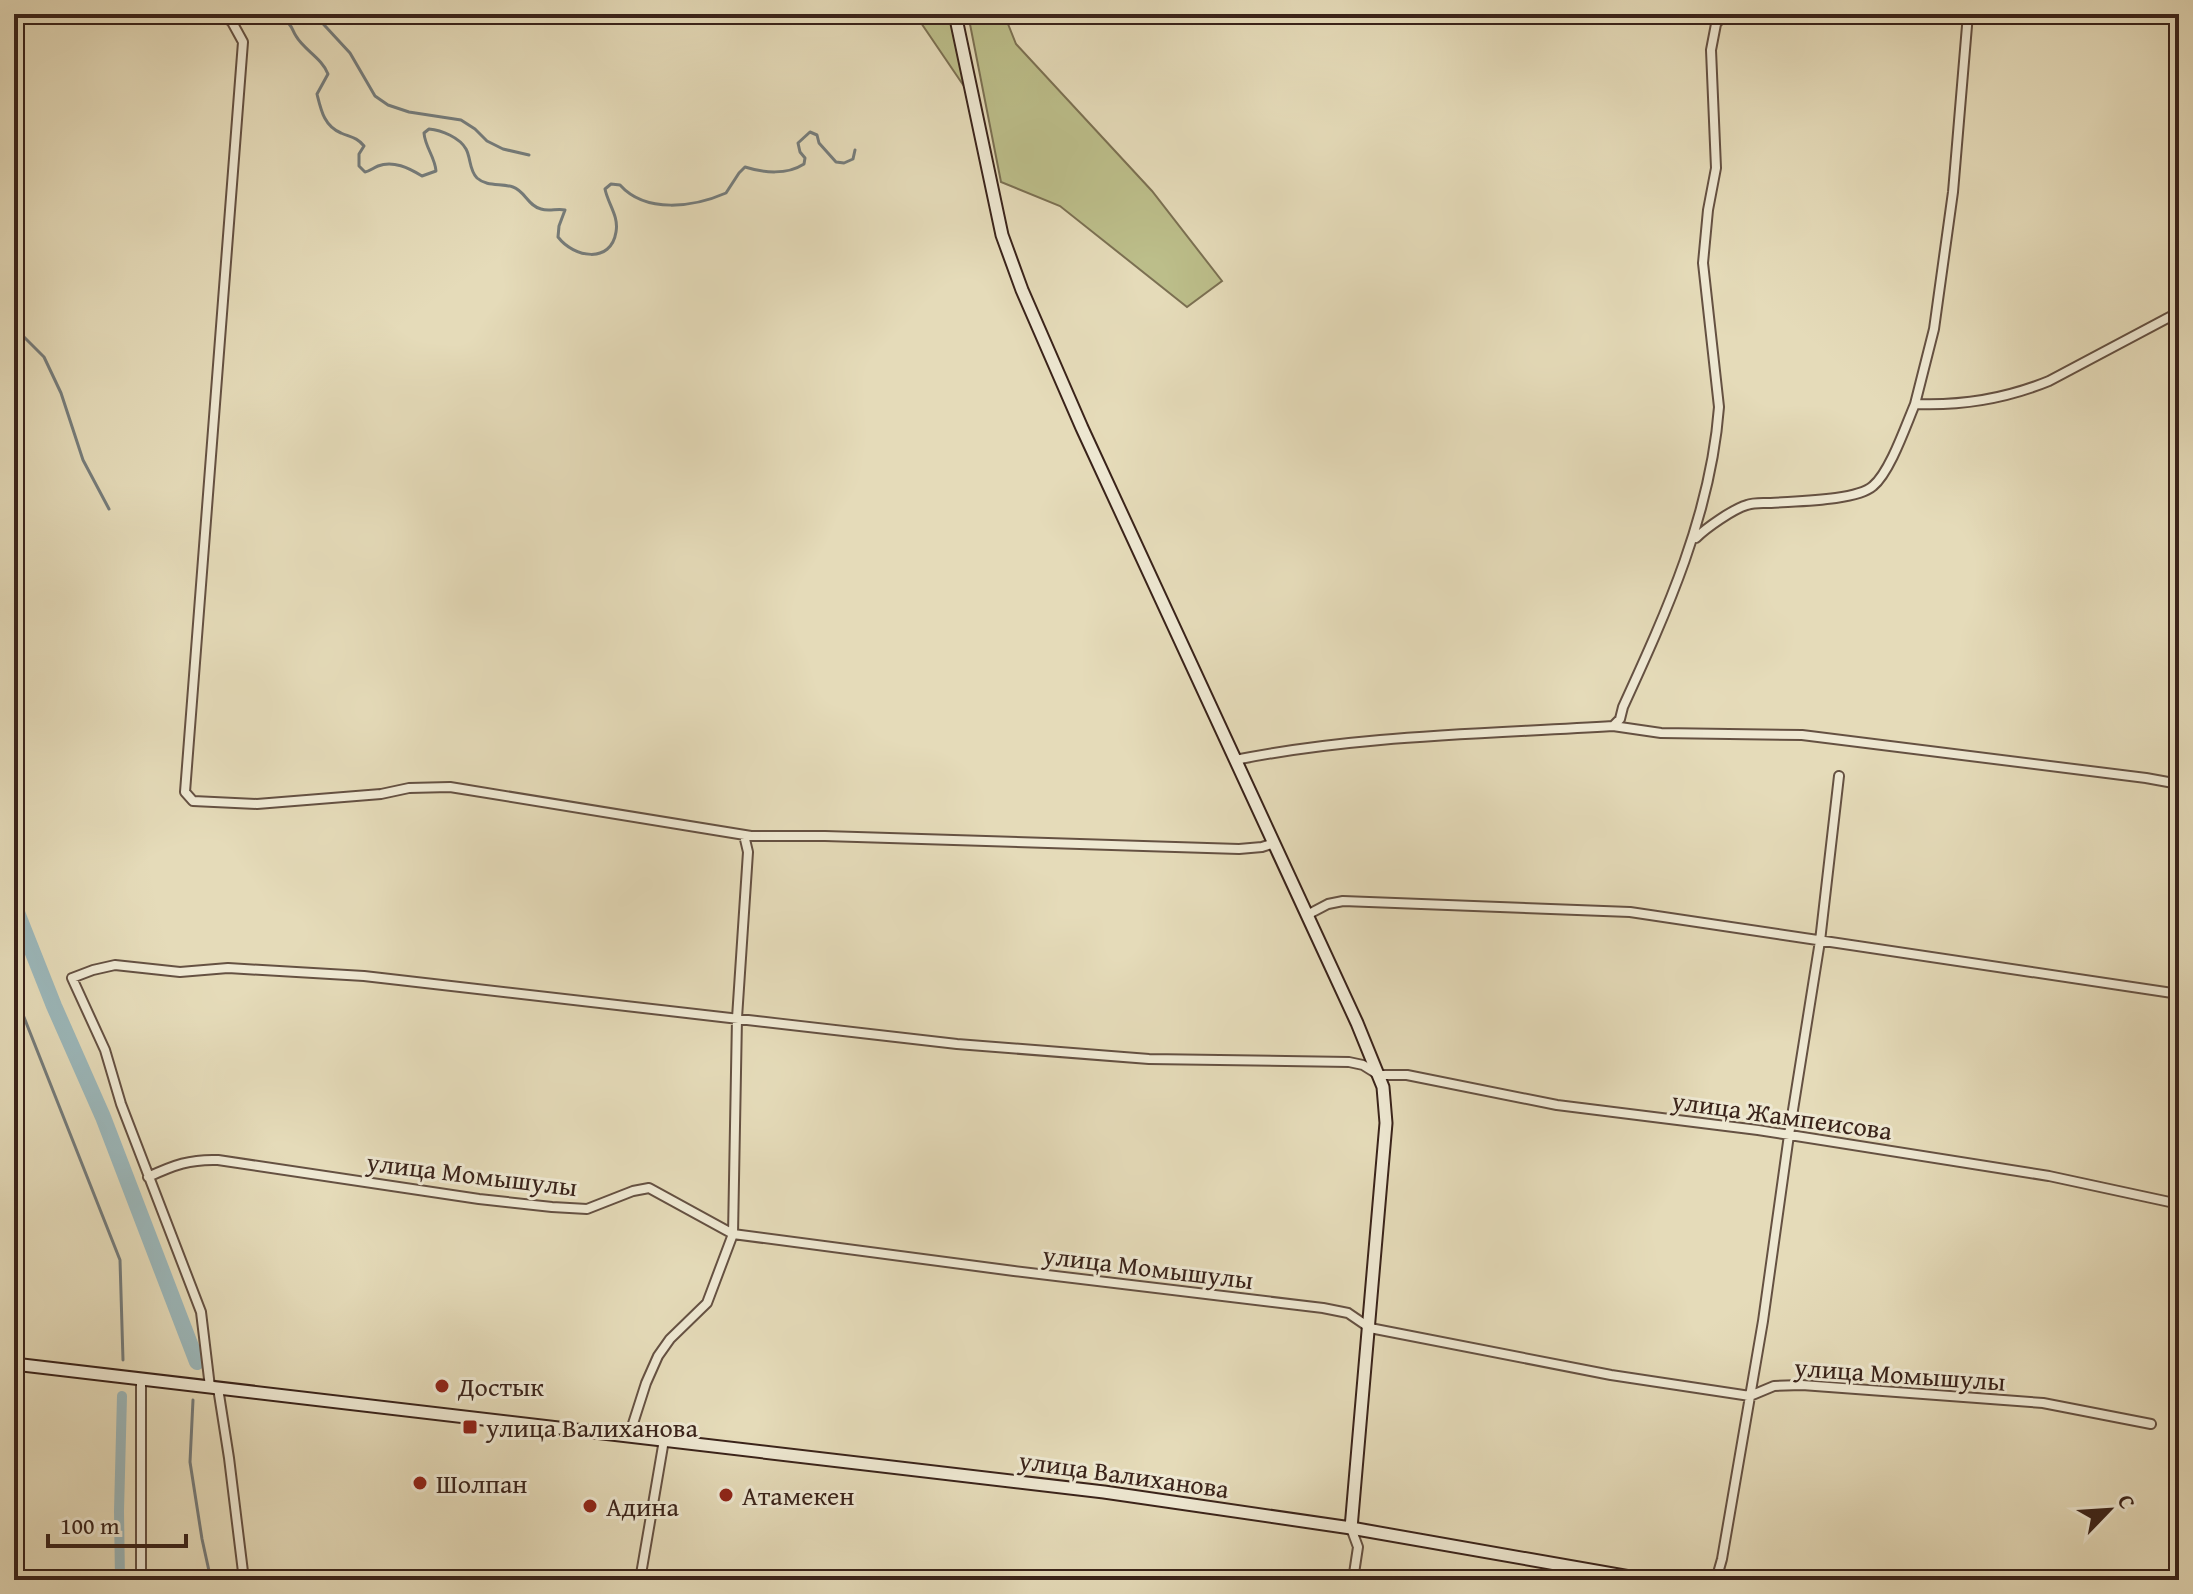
<svg xmlns="http://www.w3.org/2000/svg" width="2193" height="1594" font-family="'Gentium Book Plus',serif">
	<style>
		.green { fill: #bcbe8a; stroke: #7b7052; stroke-width: 2 }
		.lines { fill: none; stroke-linecap: round; stroke-linejoin: round }
		.stream { stroke: #757c7b; stroke-width: 3 }
		.canal { stroke: #9cb8bb; stroke-width: 10 }
		.river { stroke: #9cb8bb; stroke-width: 16 }
		.street-casing { stroke: #655142; stroke-width: 12 }
		.secondary-casing { stroke: #3a231a; stroke-width: 15 }
		.street { stroke: #eee8d2; stroke-width: 8 }
		.secondary { stroke: #eee8d2; stroke-width: 11 }
		.poi-dot { fill: #8f2418; stroke: #eee8d2; stroke-width: 3 }
		.labels { text-anchor: middle; dominant-baseline: central; stroke-width: 6; stroke-linejoin: round; paint-order: stroke }
		.street-label { font-size: 26px; fill: #3a231a; stroke: #eee8d2 }
		.poi-label { font-size: 26px; fill: #3a231a; stroke: #eee8d2; text-anchor: start }
	</style>
	<rect width="100%" height="100%" fill="#e5dbb9"/>
	<filter id="stains"><feTurbulence type="fractalNoise" baseFrequency=".0025" numOctaves="4"/><feColorMatrix values="0 0 0 0 .2 0 0 0 0 .09 0 0 0 0 .02 0 0 0 .5 -.17"/></filter>
	<radialGradient id="worn" r=".72"><stop offset=".6" stop-color="#630" stop-opacity="0"/><stop offset="1" stop-color="#630" stop-opacity=".3"/></radialGradient>
	<path class="green" d="M915,14H955L972,98Z
		M968,14H1004L1016,44L1152,191L1222,281L1187,307L1060,206L1001,182Z"/>
	<g class="lines">
		<path class="stream" d="M236,14C252,22 273,15 285,21C292,24 292,30 296,36C304,50 322,58 328,74L317,94C321,110 324,126 341,133C350,137 357,137 364,146L359,154V166L365,172C370,171 373,168 378,166C393,160 409,168 422,176L436,171C435,157 425,147 424,133L429,129C442,130 460,138 466,149C471,158 469,170 477,178C487,187 501,183 513,187C525,191 528,206 541,209C549,212 557,208 565,210L559,226L558,237C574,258 611,264 616,232C619,216 608,204 605,189L611,184L620,185C646,214 694,207 726,193L739,173L745,167C764,173 787,175 804,164L805,158L800,152L798,143L810,132L817,135L819,143L836,162L844,163L853,159L855,150
			M314,14L350,53L375,96L388,105L409,112L461,120L475,129L487,141L503,149L529,155
			M14,327L44,357L61,393L83,460L109,509
			M14,992L120,1260L123,1360
			M193,1400L190,1462L202,1539L211,1580"/>
		<path class="canal" d="M120,1580L119,1511L122,1396"/>
		<path class="river" d="M14,905L54,1006L103,1117L197,1362"/>
		<defs>
			<path id="street" d="M221,14L232,22L243,42L185,792L193,801L257,804L381,794L409,788L450,787L751,836H825L1239,849L1262,847L1274,843
				M1968,14L1953,192L1934,329L1915,404C1962,406 2005,399 2049,381L2179,312
				M1696,538C1706,528 1733,509 1747,505C1754,502 1764,503 1771,503C1795,501 1856,501 1873,486C1890,472 1906,425 1915,404
				M2177,623L2179,622
				M1613,726L1661,733L1802,735L2146,778L2179,784
				M1235,760C1359,735 1487,734 1613,726L1620,719L1623,707C1667,611 1711,514 1719,407L1703,263L1708,210L1716,168L1711,50L1716,24L1724,14
				M1307,915L1328,904L1343,901L1630,912L2179,994
				M148,1177C174,1165 190,1159 218,1160L479,1199L552,1207L587,1209L633,1191L649,1188L733,1234L1014,1271L1323,1308L1348,1313L1370,1328L1611,1375L1750,1396L1774,1386L1802,1385L2043,1403L2151,1424
				M210,1387L201,1312L121,1104L105,1050L72,978L93,970L115,965L180,972L228,968L364,976L957,1044L1149,1059L1349,1062L1363,1065L1379,1075H1407L1557,1105L1758,1130L2049,1176L2179,1204
				M218,1388L229,1458L244,1580
				M629,1436L646,1383L658,1356L670,1339L707,1303L733,1234L737,1018L748,852L744,835
				M1351,1528L1358,1547L1353,1580
				M141,1580V1379
				M640,1580L664,1440
				M1716,1580L1722,1559L1763,1321L1789,1135L1820,941L1839,776"/>
			<path id="secondary" d="M955,14L1002,235L1022,290L1082,428L1357,1023L1383,1087L1386,1123L1351,1528
				M14,1364L1104,1492L1351,1528L1647,1580"/>
		</defs>
		<use href="#street" class="street-casing"/>
		<use href="#secondary" class="secondary-casing"/>
		<use href="#street" class="street"/>
		<use href="#secondary" class="secondary"/>
	</g>
	<g class="poi-dot">
		<circle cx="442" cy="1386" r="8"/>
		<rect x="462" y="1419" width="16" height="16" rx="4"/>
		<circle cx="420" cy="1483" r="8"/>
		<circle cx="726" cy="1495" r="8"/>
		<circle cx="590" cy="1506" r="8"/>
	</g>
	<g class="labels">
		<g class="street-label">
			<text transform="translate(1782 1115) rotate(8)">улица Жампеисова</text>
			<text transform="translate(472 1174) rotate(7)">улица Момышулы</text>
			<text transform="translate(1148 1267) rotate(7)">улица Момышулы</text>
			<text transform="translate(1900 1374) rotate(4)">улица Момышулы</text>
			<text transform="translate(1124 1474) rotate(8)">улица Валиханова</text>
		</g>
		<g class="poi-label">
			<text x="458" y="1386">Достык</text>
			<text x="486" y="1427">улица Валиханова</text>
			<text x="436" y="1483">Шолпан</text>
			<text x="742" y="1495">Атамекен</text>
			<text x="606" y="1506">Адина</text>
		</g>
	</g>
	<rect width="2193" height="1594" fill="none" stroke="#e5dbb9" stroke-width="48"/>
	<rect x="16" y="16" width="2161" height="1562" fill="none" stroke="#3a231a" stroke-width="4"/>
	<rect x="24" y="24" width="2145" height="1546" fill="none" stroke="#3a231a" stroke-width="2"/>
	<g transform="translate(2109 1510) rotate(65)" stroke="#eee8d2" stroke-width="6" paint-order="stroke">
	<path d="M0-6L14 30L0 20L-14 30Z" fill="#3a231a"/>
	<text y="-12" font-size="22" font-weight="bold" text-anchor="middle" fill="#3a231a">С</text>
	</g>
	<path d="M48 1534v12h138v-12" fill="none" stroke="#3a231a" stroke-width="4"/>
	<text x="60" y="1534" font-size="24" fill="#3a231a" stroke="#eee8d2" stroke-width="6" paint-order="stroke">100 m</text>
	<rect width="100%" height="100%" filter="url(#stains)"/>
	<rect width="100%" height="100%" fill="url(#worn)"/>
</svg>
